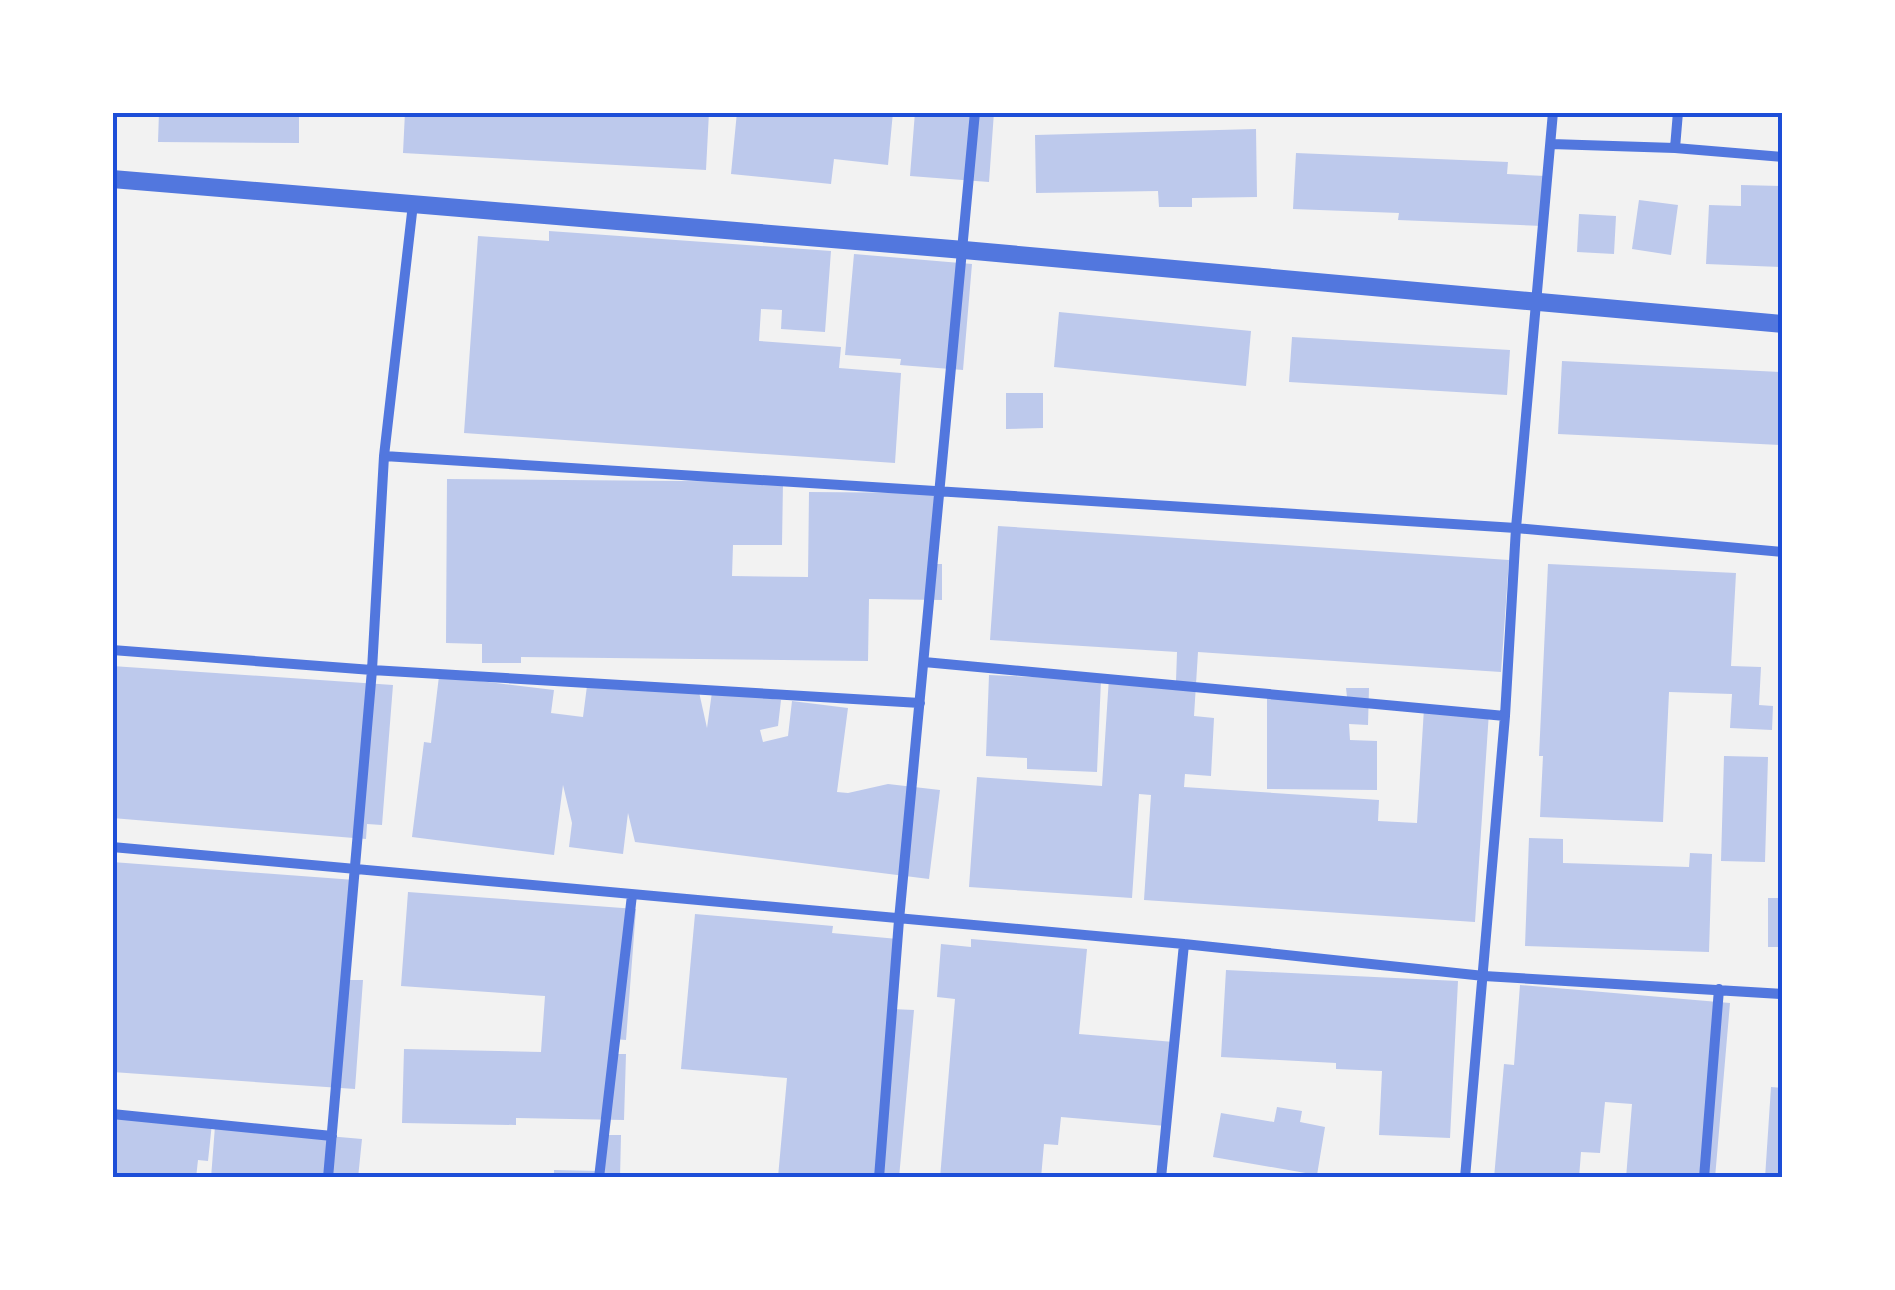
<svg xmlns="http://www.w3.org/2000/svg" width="1895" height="1290" font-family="'Titillium Web',sans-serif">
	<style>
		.building { fill: #bdc9ec }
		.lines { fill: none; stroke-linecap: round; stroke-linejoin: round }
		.minor { stroke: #5277de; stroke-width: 10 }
		.tertiary { stroke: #5277de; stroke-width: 18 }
		.neatline { fill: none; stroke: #1d4ed8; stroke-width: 4 }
	</style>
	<rect width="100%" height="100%" fill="#f2f2f2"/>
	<path class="building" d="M159,112H299V143L158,142Z
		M405,112H709L706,170L403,153Z
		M737,112H893L888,165L834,159L831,184L731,174Z
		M915,112H994L989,182L910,176Z
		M1256,129L1257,197L1192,198V207H1159L1158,191L1036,193L1035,135Z
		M1296,153L1508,162L1507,174L1545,176L1543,226L1398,220L1399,213L1293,209Z
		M1741,185L1782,186V267L1706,264L1709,205L1741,206Z
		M1639,200L1678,205L1671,255L1632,249Z
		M1579,214L1616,216L1614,254L1577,252Z
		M549,231L831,251L825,332L781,329L782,310L761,309L759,341L841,347L839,368L901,373L895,463L464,433L478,236L549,241Z
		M854,254L972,264L963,370L900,365L901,359L845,355Z
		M1059,312L1251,331L1246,386L1054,367Z
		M1292,337L1510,350L1507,395L1289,382Z
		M1562,361L1782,372V445L1558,434Z
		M1006,393H1043V428L1006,429Z
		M447,479L783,482L782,545H733L732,576L808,577L809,492L935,493L933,564H942V600L869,599L868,661L521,657V663H482V644L446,643Z
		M998,526L1509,560L1501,672L1198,652L1194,716L1214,718L1211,776L1185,774L1184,787L1379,800L1378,821L1417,823L1424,708L1489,712L1475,922L1144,900L1151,795L1139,794L1132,898L969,887L977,777L1102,786L1109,677L1176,681L1177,652L990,640Z
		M1548,564L1736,573L1731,666L1761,667L1759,705L1773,706L1772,730L1730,728L1732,694L1669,692L1663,822L1540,817L1543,756H1539Z
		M112,666L393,685L382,825L367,824L366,839L112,818Z
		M989,675L1101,680L1097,772L1027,769V758L986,756Z
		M439,676L554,690L551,713L583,717L588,678L699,692L707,728L712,692L781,700L778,726L760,730L763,742L788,736L792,701L848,708L837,792L848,793L888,784L940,790L929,879L635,842L628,813L623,854L569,847L572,823L563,785L554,855L412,837L424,742L431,743Z
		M1346,688H1369L1368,725L1349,724L1350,740L1377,741V790L1267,789V697H1347Z
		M1724,756L1768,757L1765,862L1721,861Z
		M1529,838L1563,839V863L1689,867L1690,853L1712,854L1709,952L1525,946Z
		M112,862L355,880L348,980H363L355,1089L112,1072Z
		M408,892L636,909L626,1040L614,1039L612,1054H626L624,1120L516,1118V1125L402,1123L404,1049L541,1052L545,996L401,986Z
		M1768,898H1782V947H1768Z
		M695,914L833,926L832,933L898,939L892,1009L914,1010L899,1178L778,1177L787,1078L681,1069Z
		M971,939L1087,949L1079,1034L1174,1042L1166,1126L1061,1117L1058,1145L1044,1144L1041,1178H940L955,999L937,997L941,944L971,947Z
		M1226,970L1458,981L1450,1138L1379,1135L1382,1071L1336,1069V1063L1221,1057Z
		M1520,985L1730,1003L1715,1178H1626L1632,1104L1605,1102L1600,1153L1581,1152L1579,1178H1494L1504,1064L1514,1065Z
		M1771,1087L1782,1088V1178H1765Z
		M1277,1107L1302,1111L1300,1122L1325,1127L1317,1175L1213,1157L1221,1113L1274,1122Z
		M112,1114L212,1123L208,1161L198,1160L196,1178H112Z
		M215,1126L362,1139L358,1178H211Z
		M600,1135H621L620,1178H554V1170L599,1171Z"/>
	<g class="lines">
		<path class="minor" d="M1551,144L1675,148L1782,157
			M1675,148L1678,112
			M384,456L1516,528L1782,552
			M112,650L372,670L920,703
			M924,662L1505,716
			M112,847L1184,944L1484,976L1782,994
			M112,1114L332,1136
			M328,1178L372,670L384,456L413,204
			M599,1178L632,895
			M879,1178L899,920L975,112
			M1161,1178L1184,944
			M1465,1178L1505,716L1516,528L1553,112
			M1704,1178L1719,989"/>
		<path class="tertiary" d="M112,179L964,250L1782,324"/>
	</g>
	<rect width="1895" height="1290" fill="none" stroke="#ffffff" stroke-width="230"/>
	<rect x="115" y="115" width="1665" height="1060" class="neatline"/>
</svg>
